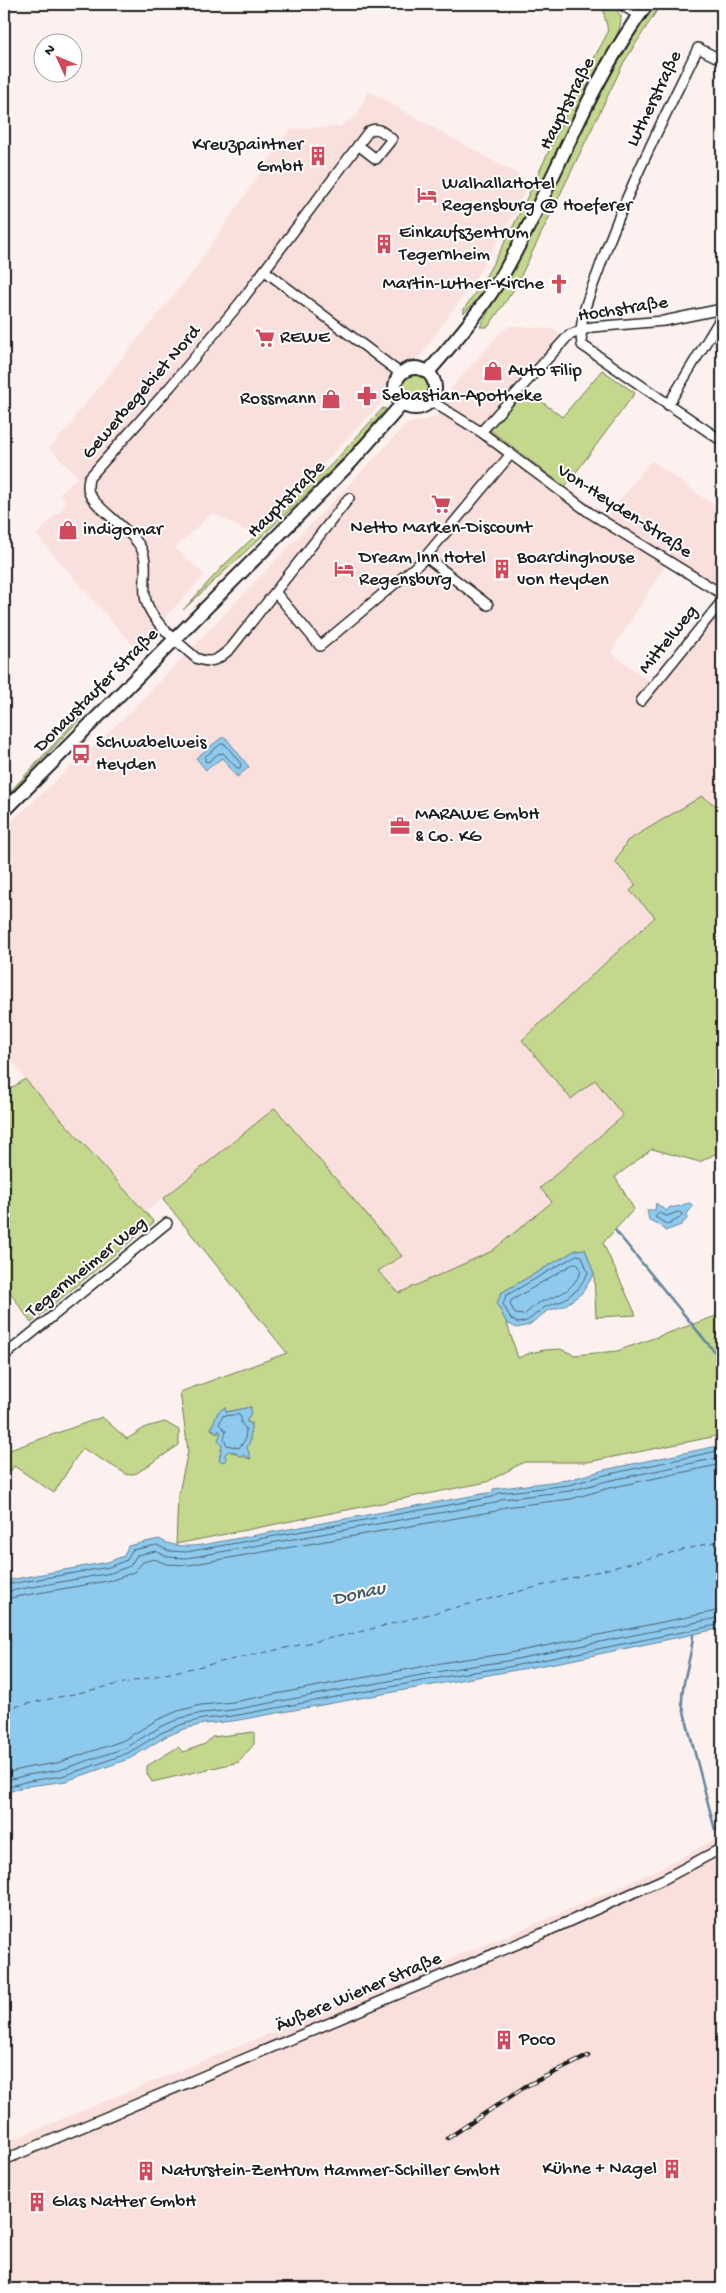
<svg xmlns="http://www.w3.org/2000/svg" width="726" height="2293" font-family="'Gochi Hand',sans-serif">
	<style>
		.built { fill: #fae0dc }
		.green { fill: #c3d78d; stroke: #707a54; fill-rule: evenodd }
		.water { fill: #8ecaee; stroke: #60849a }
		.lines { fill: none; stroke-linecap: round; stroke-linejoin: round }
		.shore { stroke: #4a6270; stroke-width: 1 }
		.stream { stroke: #60849a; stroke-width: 2.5 }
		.ferry { stroke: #445966; stroke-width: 1; stroke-dasharray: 6 5; stroke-linecap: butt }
		.street-casing { stroke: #1c1c1c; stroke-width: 12 }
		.secondary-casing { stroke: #1c1c1c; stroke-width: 16 }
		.street { stroke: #fff; stroke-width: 9 }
		.secondary { stroke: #fff; stroke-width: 12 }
		.rail-casing { stroke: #1c1c1c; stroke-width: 4.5 }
		.rail { stroke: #fff; stroke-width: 2.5; stroke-dasharray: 8; stroke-linecap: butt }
		.labels { text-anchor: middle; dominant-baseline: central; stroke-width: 4; stroke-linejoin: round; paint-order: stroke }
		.street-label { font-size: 19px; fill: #1c1c1c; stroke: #fff }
		.poi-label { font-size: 19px; fill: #1c1c1c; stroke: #fff; text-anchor: start }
		.water-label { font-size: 20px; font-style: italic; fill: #445966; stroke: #fff }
	</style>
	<rect width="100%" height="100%" fill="#fdf1ef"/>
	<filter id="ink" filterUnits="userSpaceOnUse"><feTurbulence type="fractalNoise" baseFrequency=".02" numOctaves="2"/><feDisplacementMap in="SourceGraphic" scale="10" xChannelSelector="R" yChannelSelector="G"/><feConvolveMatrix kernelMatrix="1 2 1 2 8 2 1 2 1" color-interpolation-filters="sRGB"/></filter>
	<g filter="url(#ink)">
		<path class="built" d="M368,91L530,181L511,219L475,279L421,355L397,371L384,391L379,405L322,465L250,533L212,513L175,548L205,575L136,649L36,535L67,503L59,494L78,477L49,448L76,420L74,417L191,274L290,129L340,126L357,116Z
			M510,326L555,329L561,334L483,425L607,516L651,460L722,511V582H712L670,558L611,652L657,688L722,608V810L702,796L616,862L636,885L631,891L655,916L522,1040L571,1098L595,1079L623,1116L540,1188L552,1201L492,1251L399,1294L378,1271L402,1256L276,1108L146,1212L25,1079L4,1050V828L126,716L407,424L436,417L449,400L450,389L503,330Z
			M722,1836V2289H4V2143L554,1916L654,1871Z"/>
		<path class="green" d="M612,4L621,16C622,35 606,51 598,67C565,134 538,205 499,268C489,285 478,300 464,313V309C512,242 540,165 577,92C586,72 597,53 607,34C609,25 603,18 604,9Z
			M656,4H661L624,62L515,288L488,327H480C505,279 532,232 556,183C587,122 615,59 656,4Z
			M602,370L635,393L565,487L490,430L525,389L562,417Z
			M400 385a14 14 0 1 1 28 0a14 14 0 1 1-28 0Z
			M383,408L386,409L349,453L307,494L183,610L223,566L333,463Z
			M76,720H79L10,794L9,793Z
			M702,796L722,810V1150L700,1162L652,1149L615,1177L634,1209L603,1243L636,1315L596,1317L594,1274L585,1249L576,1250L501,1293L497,1304L507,1323L518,1358L530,1353L545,1350L560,1349L575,1355L617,1351L716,1316H722V1435L588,1462H524L487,1482L176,1544L178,1497L188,1451L180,1392L287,1353L163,1199L275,1108L402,1256L378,1271L399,1293L492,1251L552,1202L540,1188L623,1116L595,1080L571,1099L522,1040L655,917L630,891L636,885L615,862L627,841ZM251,1407L250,1415L246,1422L251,1423L250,1441L247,1447L250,1459L229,1451L220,1456L222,1446V1433L219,1430L218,1434L211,1429L218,1412L225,1408L226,1412Z
			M25,1079L154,1222L31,1323L4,1283V1093Z
			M102,1417L127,1439L146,1427L165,1422L179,1430V1445L137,1473L128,1475L82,1448L54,1493L14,1466L4,1480V1452Z
			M254,1732V1744L239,1762L152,1782L147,1774V1766L178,1747L183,1752L205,1744L212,1737Z"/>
		<path class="water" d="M221,738H226L249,767L237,777L222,758L206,770L196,758Z
			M656,1203L666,1211L670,1207C678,1208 683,1204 690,1203L693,1206L687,1214V1219L681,1225L665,1231L661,1226L649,1220L647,1210H655Z
			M585,1249L594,1274L582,1293L564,1306L547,1311L529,1325L517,1328L507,1323L497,1304L501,1293L576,1250Z
			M225,1407L226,1412L251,1407L250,1415L246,1422L251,1423L250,1441L247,1447L251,1459L244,1455L239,1456L235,1452L229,1451L225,1454L226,1459L224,1462L219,1460L222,1446L218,1440L221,1433L219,1430L218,1434L215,1430L211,1429L218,1412Z
			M722,1445V1628L566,1661L233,1721L204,1724L184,1729L165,1737L131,1758L92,1772L66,1781L29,1786L4,1793V1581L108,1562L124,1556L128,1546L159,1539C181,1552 205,1544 229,1540L493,1492V1489L568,1480L604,1470Z"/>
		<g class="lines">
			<path class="shore" d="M221,744H225L241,764L240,768H237L223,753L218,754L208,762L205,761V757Z
				M679,1212L682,1214L681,1217L668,1225L655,1217L659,1213L666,1216Z
				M577,1255L582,1256L588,1273L578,1289L562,1301L545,1307L527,1321L518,1323L511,1319L503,1304L506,1296Z
				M575,1263L578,1264L581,1272C570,1292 563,1293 544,1301C536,1303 530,1310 524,1315L515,1314L510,1304L511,1301Z
				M239,1415L241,1417V1423L246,1429L245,1440L239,1448L227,1445L224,1440L226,1431L219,1424L223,1416Z
				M4,1585L109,1567L127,1560L132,1550L157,1545L169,1551L186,1552L493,1497L499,1493L569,1485L605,1475L722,1450
				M4,1592L111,1573L130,1566L137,1555L156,1551L167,1557L187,1558L495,1503L502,1499L570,1491L607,1481L722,1457
				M4,1599L113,1580L134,1572L143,1562L154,1559L166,1564L189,1565L496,1511L505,1507L571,1499L609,1488L722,1464
				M4,1774L25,1768L57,1763L122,1741L157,1720L178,1711L201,1705L233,1702L458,1660L505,1654L722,1610
				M4,1781L27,1775L60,1770L125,1748L160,1727L181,1718L202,1713L233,1710L459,1668L507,1661L722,1617
				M4,1788L28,1781L62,1776L90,1767L128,1753L163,1732L183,1724L203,1719L233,1716L460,1674L508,1667L722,1624"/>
			<path class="stream" d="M615,1230L722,1361
				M693,1635C692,1659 681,1680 682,1704L715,1830"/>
			<path class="ferry" d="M4,1709L359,1632L722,1540"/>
			<defs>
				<path id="street" d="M620,4L638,15
					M722,60L698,48C662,122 625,194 598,272C589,296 578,319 582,345L722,441
					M265,271L400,373
					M431,401L481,432L590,513L722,594
					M668,405L722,316
					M481,432L569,335L592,327L664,321L722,309
					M349,498L231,648C219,659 212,665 196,658C179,643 153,624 146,601C141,581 152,560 137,542C127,528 95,507 89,493C87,488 88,483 89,478L170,387L239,304L368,132C377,125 384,133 392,139L376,159L358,145
					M426,557L488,605
					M275,592L320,646L421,562L511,454
					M641,701L722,601
					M4,1356L167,1223
					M4,2160L541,1934L664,1879L722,1848"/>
				<path id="secondary" d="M395 388a20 20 0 1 1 40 0a20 20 0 1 1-40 0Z
					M428,372C456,340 485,306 506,269C555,182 587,85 647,4
					M4,811L351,462L402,404"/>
			</defs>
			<use href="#street" class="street-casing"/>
			<use href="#secondary" class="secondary-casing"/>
			<use href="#street" class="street"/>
			<use href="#secondary" class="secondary"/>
			<defs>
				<path id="rail" d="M448,2138L526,2086L588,2056"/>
			</defs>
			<use href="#rail" class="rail-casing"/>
			<use href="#rail" class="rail"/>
		</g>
	</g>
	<defs>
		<symbol id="building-bare" viewBox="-9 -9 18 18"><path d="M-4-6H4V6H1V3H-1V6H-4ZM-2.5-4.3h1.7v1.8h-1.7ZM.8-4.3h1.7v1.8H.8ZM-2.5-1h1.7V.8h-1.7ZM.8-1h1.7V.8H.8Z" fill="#d1495b" stroke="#fff" stroke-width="2.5" paint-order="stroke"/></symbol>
		<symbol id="hotel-bare" viewBox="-9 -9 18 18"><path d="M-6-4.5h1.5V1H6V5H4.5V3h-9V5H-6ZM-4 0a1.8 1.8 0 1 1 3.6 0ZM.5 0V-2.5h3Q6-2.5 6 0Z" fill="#d1495b" stroke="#fff" stroke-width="2.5" paint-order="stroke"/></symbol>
		<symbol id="church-bare" viewBox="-9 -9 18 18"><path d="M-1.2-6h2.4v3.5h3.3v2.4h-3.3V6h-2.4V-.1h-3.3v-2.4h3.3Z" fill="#d1495b" stroke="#fff" stroke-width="2.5" paint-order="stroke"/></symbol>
		<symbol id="supermarket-bare" viewBox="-9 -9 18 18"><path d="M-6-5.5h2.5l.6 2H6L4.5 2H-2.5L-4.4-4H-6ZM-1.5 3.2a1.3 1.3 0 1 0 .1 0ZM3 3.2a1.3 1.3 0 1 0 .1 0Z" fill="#d1495b" stroke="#fff" stroke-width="2.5" paint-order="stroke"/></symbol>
		<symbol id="shop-bare" viewBox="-9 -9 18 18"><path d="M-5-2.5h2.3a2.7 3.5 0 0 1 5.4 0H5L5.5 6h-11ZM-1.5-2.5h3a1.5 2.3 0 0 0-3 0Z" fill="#d1495b" stroke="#fff" stroke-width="2.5" paint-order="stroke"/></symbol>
		<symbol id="pharmacy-bare" viewBox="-9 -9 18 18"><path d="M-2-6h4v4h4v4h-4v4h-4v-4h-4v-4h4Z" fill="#d1495b" stroke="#fff" stroke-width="2.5" paint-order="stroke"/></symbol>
		<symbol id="bus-bare" viewBox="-9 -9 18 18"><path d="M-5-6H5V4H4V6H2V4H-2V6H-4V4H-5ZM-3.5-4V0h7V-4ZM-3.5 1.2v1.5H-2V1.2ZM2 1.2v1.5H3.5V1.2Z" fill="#d1495b" stroke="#fff" stroke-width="2.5" paint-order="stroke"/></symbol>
		<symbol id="office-bare" viewBox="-9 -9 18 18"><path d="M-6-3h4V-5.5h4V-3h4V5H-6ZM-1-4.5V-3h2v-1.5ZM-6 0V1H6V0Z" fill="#d1495b" stroke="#fff" stroke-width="2.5" paint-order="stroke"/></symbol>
	</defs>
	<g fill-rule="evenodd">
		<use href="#building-bare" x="304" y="142" width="28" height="28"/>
		<use href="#hotel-bare" x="413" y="181" width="28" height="28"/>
		<use href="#building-bare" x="370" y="230" width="28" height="28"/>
		<use href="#church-bare" x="545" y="270" width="28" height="28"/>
		<use href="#supermarket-bare" x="251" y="324" width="28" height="28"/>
		<use href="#shop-bare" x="479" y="357" width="28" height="28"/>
		<use href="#pharmacy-bare" x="353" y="382" width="28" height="28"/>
		<use href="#shop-bare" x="317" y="385" width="28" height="28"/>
		<use href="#supermarket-bare" x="427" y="490" width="28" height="28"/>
		<use href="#shop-bare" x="54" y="516" width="28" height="28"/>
		<use href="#hotel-bare" x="330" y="555" width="28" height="28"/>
		<use href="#building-bare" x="488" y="555" width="28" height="28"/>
		<use href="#bus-bare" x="67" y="740" width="28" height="28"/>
		<use href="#office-bare" x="386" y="812" width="28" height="28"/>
		<use href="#building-bare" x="490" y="2026" width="28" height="28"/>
		<use href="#building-bare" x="658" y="2155" width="28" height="28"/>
		<use href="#building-bare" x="132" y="2157" width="28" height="28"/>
		<use href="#building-bare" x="23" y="2188" width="28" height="28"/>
	</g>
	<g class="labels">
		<g class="street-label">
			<text transform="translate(655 99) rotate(-64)">Lutherstraße</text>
			<text transform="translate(568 104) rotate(-63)">Hauptstraße</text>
			<text transform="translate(623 310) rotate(-9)">Hochstraße</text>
			<text transform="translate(142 393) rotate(-49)">Gewerbegebiet Nord</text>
			<text transform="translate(287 500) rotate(-45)">Hauptstraße</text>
			<text transform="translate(624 512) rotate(33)">Von-Heyden-Straße</text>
			<text transform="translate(669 640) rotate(-51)">Mittelweg</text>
			<text transform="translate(97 691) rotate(-45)">Donaustaufer Straße</text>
			<text transform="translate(87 1268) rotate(-39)">Tegernheimer Weg</text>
			<text transform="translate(359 1993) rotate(-23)">Äußere Wiener Straße</text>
		</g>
		<g class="poi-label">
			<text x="303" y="145" text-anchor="end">Kreuzpaintner<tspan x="303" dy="22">GmbH</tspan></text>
			<text x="442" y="184">WalhallaHotel<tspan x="442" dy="22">Regensburg @ Hoeferer</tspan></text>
			<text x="399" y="233">Einkaufszentrum<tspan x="399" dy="22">Tegernheim</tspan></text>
			<text x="544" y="284" text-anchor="end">Martin-Luther-Kirche</text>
			<text x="280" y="338">REWE</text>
			<text x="508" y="371">Auto Filip</text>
			<text x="382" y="396">Sebastian-Apotheke</text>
			<text x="316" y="399" text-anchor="end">Rossmann</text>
			<text x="441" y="528" text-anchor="middle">Netto Marken-Discount</text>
			<text x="83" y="530">indigomar</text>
			<text x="359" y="558">Dream Inn Hotel<tspan x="359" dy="22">Regensburg</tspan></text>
			<text x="517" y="558">Boardinghouse<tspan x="517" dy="22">von Heyden</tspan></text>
			<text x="96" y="743">Schwabelweis<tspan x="96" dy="22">Heyden</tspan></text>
			<text x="415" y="815">MARAWE GmbH<tspan x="415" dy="22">&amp; Co. KG</tspan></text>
			<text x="519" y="2040">Poco</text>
			<text x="657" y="2169" text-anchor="end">Kühne + Nagel</text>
			<text x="161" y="2171">Naturstein-Zentrum Hammer-Schiller GmbH</text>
			<text x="52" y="2202">Glas Natter GmbH</text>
		</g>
		<g class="water-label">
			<text transform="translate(359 1595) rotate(-13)">Donau</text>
		</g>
	</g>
	<rect width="726" height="2293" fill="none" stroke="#fff" stroke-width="20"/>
	<rect x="10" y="10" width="706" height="2273" fill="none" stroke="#1c1c1c" stroke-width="2" filter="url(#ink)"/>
	<g transform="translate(58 58) rotate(314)"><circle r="24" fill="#ffffff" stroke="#a4a4a4"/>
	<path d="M0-4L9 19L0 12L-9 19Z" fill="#d1495b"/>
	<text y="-8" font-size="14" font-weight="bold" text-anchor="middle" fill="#1c1c1c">N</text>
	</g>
</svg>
